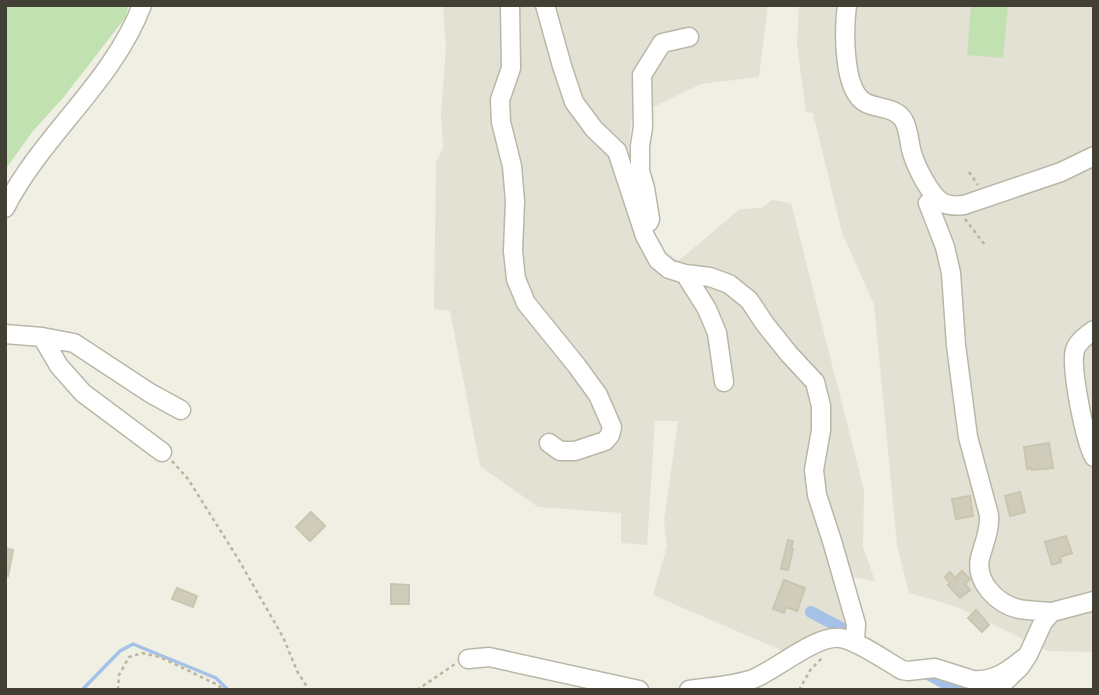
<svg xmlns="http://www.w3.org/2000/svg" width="1099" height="695" font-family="Commissioner,sans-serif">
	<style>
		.residential { fill: #e3e1d3 }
		.green { fill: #c2e1b0 }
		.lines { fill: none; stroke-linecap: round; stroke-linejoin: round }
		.stream { stroke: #a5c1e8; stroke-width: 3.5 }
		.canal { stroke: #a5c1e8; stroke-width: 12 }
		.building { fill: #d0ccbb; stroke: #cac5af; stroke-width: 2 }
		.minor-casing { stroke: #bab7a8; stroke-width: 21 }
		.path { stroke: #bbb59b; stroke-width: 2.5; stroke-dasharray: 3.5 3.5; stroke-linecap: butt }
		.minor { stroke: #fff; stroke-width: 18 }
	</style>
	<rect width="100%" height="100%" fill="#f0efe4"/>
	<path class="residential" d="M443,5H768L759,77L701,84L643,112L631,121L628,157L645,236L678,261L740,209L761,208L772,200L791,203L864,490L863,547L875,581L842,575L856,624L842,638L795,656L653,595L667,546L664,521L678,421H655L647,545L621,543V513L538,507L480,466L450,311L434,309L436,163L443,148L441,113L446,48Z
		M799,5H1094V652L1048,651L957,607L909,593L897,545L874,304L842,233L813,113L806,112L797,44Z"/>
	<path class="green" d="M5,5H129L125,18L63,98L33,131L5,170Z
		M971,5H1008L1003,58L967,55Z"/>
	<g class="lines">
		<path class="stream" d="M82,690L120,651L133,644L216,678L228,690"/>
		<path class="canal" d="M811,612L860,638
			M919,669L957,690"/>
	</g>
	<path class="building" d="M1049,443L1053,468L1032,470L1031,468L1027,469L1024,447Z
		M1020,492L1025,512L1010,516L1005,496Z
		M970,496L973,516L956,519L952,499Z
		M311,512L325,526L310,541L296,527Z
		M1066,536L1072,553L1060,557L1061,562L1052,565L1045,542Z
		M788,540L793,541L791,549H793L788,570L781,569Z
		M5,548L13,550L8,576L5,575Z
		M962,571L970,579L965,584L970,590L960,598L948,585L950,583L945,577L950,572L955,578Z
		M784,580L805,588L797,611L786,607L784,613L773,609Z
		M391,584L409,585V604H391Z
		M177,588L197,596L193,607L172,599Z
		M976,610L989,625L982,632L968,618Z"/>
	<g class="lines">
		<defs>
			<path id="minor" d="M510,5L511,68L500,100L501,122L512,166L515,201L513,251L516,279L526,303L577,366L598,395L612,427L610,435L605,441L575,451H560L549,443
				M545,5L562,66L574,102L594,129L617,151L645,236L658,260L669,269L685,274L710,277L729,284L749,300L765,324L789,354L815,382L821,406V430L814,470L817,495L832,541L856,624L855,642
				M847,5C844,28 842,91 866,103C878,109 897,107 904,121C909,130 909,143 912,153C916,166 930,196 943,203C950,206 957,206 964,205L1061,172L1094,156
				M935,196L928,203L945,247L951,273L956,345L968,437L989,515C990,531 984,543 980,558C975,582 997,604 1019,609C1030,611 1042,611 1052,612
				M5,208C42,135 113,82 142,5
				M649,222L650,219L645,188L640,171V146L643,127L642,75L662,43L689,37
				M685,274L707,309L717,333L724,382
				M1094,330C1087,335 1078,341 1075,350C1070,367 1085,441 1094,457
				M5,334L42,337L74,343L150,393L181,410
				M42,337L59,366L83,393L162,452
				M468,659L489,657L639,690
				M689,690C709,687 733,686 753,679C777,669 816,635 840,638C857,640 886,661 902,670L908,671L935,668L973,680C996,682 1012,668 1028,655
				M996,690L1020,667L1028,655L1043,622L1052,612L1094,601"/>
		</defs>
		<use href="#minor" class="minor-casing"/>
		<path class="path" d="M969,172L978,185
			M965,219L985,245
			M172,461L188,479L237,557L283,637L297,671L309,690
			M118,690L119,675L129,657L142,653L160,657L218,685L223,690
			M417,690L455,664
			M799,690L811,669L822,658"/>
		<use href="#minor" class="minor"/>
	</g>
	<rect width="1099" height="695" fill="none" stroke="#423f35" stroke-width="14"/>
</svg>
